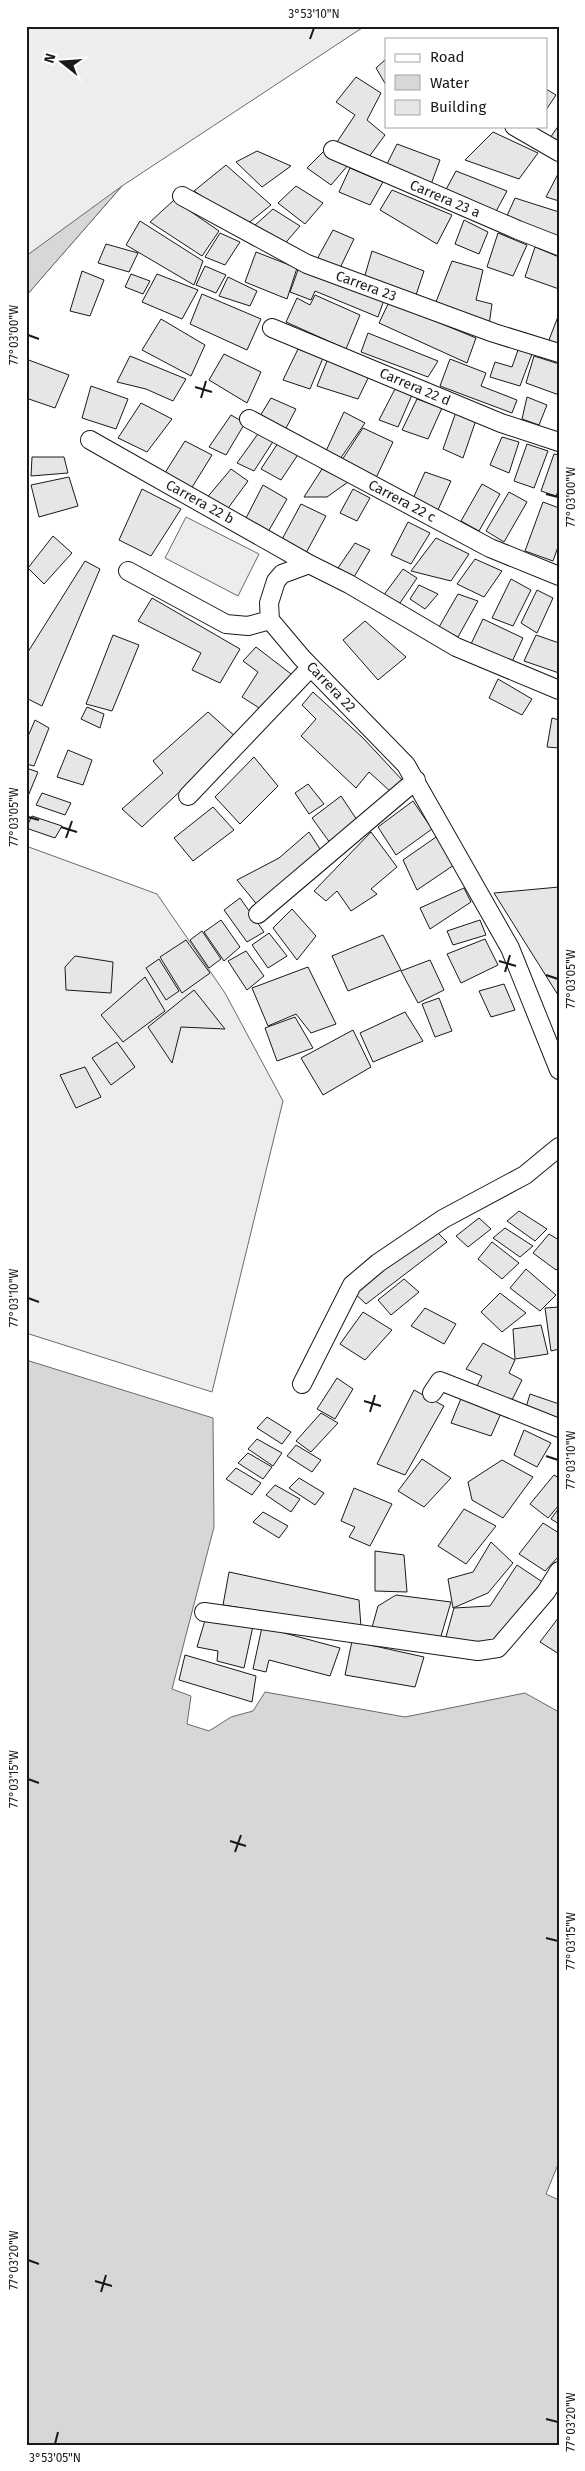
<svg xmlns="http://www.w3.org/2000/svg" width="585" height="2471" font-family="'Fira Sans',sans-serif">
	<style>
		.built { fill: #ededed; stroke: #6a6a6a }
		.water { fill: #d7d7d7; stroke: #6a6a6a }
		.building { fill: #e6e6e6; stroke: #1a1a1a }
		.lines { fill: none; stroke-linecap: round; stroke-linejoin: round }
		.street-casing { stroke: #1a1a1a; stroke-width: 20 }
		.street { stroke: #fff; stroke-width: 18 }
		.ticks { fill: none; stroke: #1a1a1a; stroke-width: 2 }
		.labels { text-anchor: middle; dominant-baseline: central; stroke-width: 4; stroke-linejoin: round; paint-order: stroke }
		.street-label { font-size: 14px; fill: #1a1a1a; stroke: #fff }
		.neatline { fill: none; stroke: #1a1a1a; stroke-width: 2 }
		.ticks-label { font-size: 12px; text-anchor: middle; fill: #1a1a1a }
	</style>
	<rect width="100%" height="100%" fill="#fff"/>
	<path class="built" d="M26,26H365L122,186L26,296Z
		M186,517L259,554L238,596L165,558Z
		M26,846L157,894L225,993L283,1101L212,1392L26,1333Z"/>
	<path class="water" d="M122,186L26,296V256Z
		M26,1360L213,1418L214,1527L172,1689L191,1696L187,1724L209,1731L231,1717L253,1711L265,1692L405,1717L525,1693L559,1712V2162L546,2194L559,2200V2445H26Z"/>
	<path class="building" d="M386,59V85L376,68Z
		M356,77L381,93L367,120L385,135L366,161L335,145L355,115L336,102Z
		M546,89L556,95L546,110Z
		M559,125V144L550,138Z
		M493,132L538,153L519,179L465,160Z
		M397,144L440,160L430,187L384,170Z
		M326,149L349,164L331,185L307,168Z
		M257,151L291,166L262,187L236,162Z
		M226,165L271,205L246,225L194,191Z
		M350,168L383,182L370,205L339,192Z
		M456,171L507,191L493,217L442,197Z
		M559,172V201L546,197Z
		M296,186L323,203L305,224L278,203Z
		M392,190L452,215L437,244L380,210Z
		M515,198L559,212V241L506,218Z
		M174,200L219,231L202,256L150,222Z
		M273,209L300,226L282,247L254,226Z
		M464,220L488,232L479,254L455,244Z
		M140,221L203,261L194,285L126,245Z
		M333,230L354,239L340,268L316,261Z
		M220,233L240,242L225,265L205,257Z
		M498,233L527,245L513,276L487,267Z
		M106,244L138,253L129,272L98,263Z
		M535,247L559,257V289L525,277Z
		M372,251L424,271L415,298L363,282Z
		M256,252L297,268L287,299L245,282Z
		M452,261L483,270L476,300L492,304L489,325L434,307Z
		M205,266L226,275L216,293L196,285Z
		M298,270L384,300L378,317L315,291L311,300L290,292Z
		M82,271L104,280L90,316L70,311Z
		M131,274L150,281L143,294L125,287Z
		M157,274L198,290L182,319L142,302Z
		M228,277L257,291L250,306L219,296Z
		M202,294L261,319L247,350L190,324Z
		M315,295L360,315L346,349L286,322L297,298L310,305Z
		M389,302L476,338L467,363L379,323Z
		M559,314V347L547,345Z
		M161,319L205,345L191,376L142,350Z
		M368,333L438,361L428,377L361,352Z
		M298,349L323,358L310,389L283,380Z
		M518,350L532,354L520,386L490,377L495,362L512,367Z
		M224,354L261,372L247,403L209,380Z
		M130,356L186,379L173,401L146,389L117,382Z
		M329,356L371,372L358,399L317,386Z
		M534,356L559,364V395L526,383Z
		M26,359L69,375L55,408L26,398Z
		M450,359L486,373L481,386L517,400L512,413L440,386Z
		M91,386L128,399L116,429L82,418Z
		M395,389L412,395L398,427L379,420Z
		M527,397L547,405L539,425L522,419Z
		M271,398L296,409L285,430L260,416Z
		M417,399L442,408L428,439L402,430Z
		M141,403L172,419L147,452L118,438Z
		M344,412L365,423L340,459L326,451Z
		M456,412L476,420L463,458L443,449Z
		M231,415L245,423L226,455L209,447Z
		M363,428L393,442L376,478L342,460Z
		M260,431L274,440L254,471L237,463Z
		M502,437L519,442L509,473L490,465Z
		M185,441L212,455L191,489L163,476Z
		M278,443L299,453L281,480L261,469Z
		M527,444L548,451L534,488L514,481Z
		M554,454L559,455V489L556,496L541,491Z
		M32,457H64L68,473L31,476Z
		M231,469L248,481L226,511L205,500Z
		M322,469L348,482L327,497H304Z
		M425,472L451,481L437,512L411,503Z
		M69,477L78,506L39,517L31,485Z
		M482,484L500,494L479,531L461,521Z
		M263,485L287,499L268,532L244,522Z
		M142,489L181,509L151,556L119,540Z
		M353,489L370,498L357,521L340,513Z
		M509,492L527,502L504,542L486,531Z
		M543,502L559,508V544L553,561L525,551Z
		M301,504L326,516L306,553L280,543Z
		M408,522L430,533L411,564L391,555Z
		M53,536L72,553L44,584L28,568Z
		M436,538L469,554L451,581L411,571Z
		M355,543L370,550L354,577L338,568Z
		M475,559L502,571L484,597L457,584Z
		M85,561L100,569L42,706L26,698V655Z
		M403,569L417,578L400,603L383,596Z
		M511,579L531,590L513,626L492,618Z
		M419,585L438,594L425,609L410,599Z
		M537,590L553,598L537,633L521,623Z
		M458,594L478,601L458,637L439,627Z
		M152,598L240,649L220,683L192,670L201,653L138,621Z
		M483,619L523,638L511,664L469,648Z
		M365,621L406,657L378,680L343,640Z
		M113,635L139,645L112,711L86,704Z
		M536,635L559,643V673L524,661Z
		M256,647L295,677L264,711L242,697L258,672L243,661Z
		M498,679L532,699L522,715L489,698Z
		M313,692L363,738L404,782L391,792L369,772L356,788L301,736L316,719L302,705Z
		M87,707L104,714L100,728L81,719Z
		M208,712L237,738L142,827L122,809L163,773L153,761Z
		M552,718L559,720V748L547,747Z
		M35,720L49,728L34,766L26,764V741Z
		M68,750L92,760L83,785L57,777Z
		M254,757L278,786L240,824L215,797Z
		M26,768L38,772L26,801Z
		M308,784L324,804L309,814L295,793Z
		M42,793L71,803L65,815L36,805Z
		M341,796L359,823L333,847L312,818Z
		M413,801L432,829L396,855L378,827Z
		M213,807L234,830L193,861L174,838Z
		M32,816L62,826L55,838L26,828Z
		M309,832L320,849L259,907L237,880L279,858Z
		M371,832L397,867L371,889L377,894L351,911L337,891L326,901L314,891Z
		M436,837L457,863L417,890L403,860Z
		M559,887V995H558L494,893Z
		M464,888L471,902L430,929L420,908Z
		M240,898L264,932L247,942L224,910Z
		M292,909L316,936L297,960L273,928Z
		M221,920L240,947L224,961L204,932Z
		M480,920L486,935L453,945L447,931Z
		M202,931L221,959L209,968L190,940Z
		M269,933L287,956L268,968L252,945Z
		M383,935L401,970L348,991L332,956Z
		M485,939L498,965L461,983L447,954Z
		M186,940L210,973L182,993L160,957Z
		M246,951L264,976L247,990L228,961Z
		M75,956L113,962L111,993L66,990L65,967Z
		M159,959L179,991L166,1000L146,968Z
		M430,960L444,990L418,1003L401,971Z
		M308,967L336,1024L311,1033L296,1014L268,1026L252,988Z
		M145,977L165,1011L123,1042L101,1015Z
		M504,984L515,1010L491,1017L479,991Z
		M194,990L225,1029L181,1027L172,1063L148,1027Z
		M439,998L452,1031L435,1037L422,1004Z
		M405,1012L423,1041L373,1062L360,1033Z
		M295,1017L313,1048L277,1061L265,1028Z
		M353,1030L371,1067L323,1095L301,1058Z
		M117,1042L135,1067L111,1085L92,1058Z
		M85,1067L101,1097L76,1108L60,1075Z
		M519,1211L547,1229L535,1241L507,1221Z
		M479,1218L491,1229L468,1247L456,1236Z
		M505,1228L533,1246L520,1257L493,1238Z
		M434,1229L447,1242L366,1304L351,1290Z
		M549,1234L559,1240V1267L556,1270L533,1253Z
		M492,1242L519,1263L502,1279L478,1259Z
		M526,1269L556,1295L540,1311L510,1288Z
		M404,1279L419,1292L391,1315L378,1300Z
		M500,1293L526,1313L502,1332L481,1312Z
		M559,1307V1349L551,1351L545,1308Z
		M425,1308L456,1324L444,1344L411,1326Z
		M363,1312L392,1330L365,1360L340,1344Z
		M541,1325L548,1354L515,1359L513,1329Z
		M483,1343L515,1360L509,1373L522,1380L509,1406L475,1390L482,1376L466,1369Z
		M337,1378L353,1389L335,1419L317,1409Z
		M414,1390L444,1406L405,1475L377,1464Z
		M530,1394L559,1404V1424L524,1414Z
		M462,1396L502,1411L491,1436L451,1423Z
		M321,1413L338,1423L311,1452L296,1441Z
		M267,1417L291,1432L282,1444L257,1428Z
		M524,1430L551,1443L537,1467L514,1455Z
		M257,1439L282,1453L273,1466L248,1449Z
		M296,1445L321,1460L312,1472L287,1456Z
		M248,1453L272,1467L263,1479L238,1463Z
		M422,1459L451,1478L424,1507L398,1491Z
		M502,1460L533,1477L503,1518L472,1500L468,1482Z
		M236,1468L261,1483L252,1495L226,1479Z
		M554,1475L559,1478V1505L548,1518L530,1504Z
		M299,1478L324,1493L315,1505L289,1488Z
		M275,1485L300,1499L291,1512L266,1495Z
		M354,1488L392,1504L370,1546L349,1537L355,1527L341,1521Z
		M559,1508V1524L551,1519Z
		M464,1509L496,1526L466,1564L438,1546Z
		M263,1512L288,1526L279,1538L253,1522Z
		M543,1523L559,1533V1556L545,1571L519,1554Z
		M491,1542L513,1563L488,1593L453,1608L448,1579L473,1572Z
		M375,1551L404,1555L407,1592L375,1591Z
		M517,1565L547,1585L497,1644H444L454,1608L490,1606Z
		M229,1572L359,1600L361,1627L223,1605Z
		M396,1595L451,1602L439,1643L371,1631L378,1606Z
		M206,1617L253,1626L244,1668L217,1661L218,1651L197,1647Z
		M559,1617V1654L540,1642Z
		M262,1627L340,1648L330,1676L269,1660L266,1672L253,1669Z
		M352,1641L424,1657L415,1687L345,1675Z
		M185,1655L256,1676L252,1702L179,1680Z"/>
	<g class="lines">
		<defs>
			<path id="street" d="M514,126L559,152
				M333,150L518,230L559,246
				M182,196L307,264L494,333L559,353
				M272,328L501,423L559,442
				M249,419L490,548L559,576
				M90,440L309,564L349,584L456,647L559,690
				M309,564L282,574L276,581L269,603L270,620L302,658L406,765L510,948L559,1070
				M128,571L226,624L248,626L270,620
				M188,796L311,667
				M258,914L416,780
				M302,1384L352,1285L378,1263L443,1219L525,1175L559,1147
				M432,1393L440,1381L559,1428
				M204,1612L478,1651L498,1648L546,1592L559,1571"/>
		</defs>
		<use href="#street" class="street-casing"/>
		<use href="#street" class="street"/>
	</g>
	<path class="ticks" d="M310,39L314,28M28,335L39,339M195,387L212,392M201,398L206,381M546,494L558,497M28,817L39,820M61,827L77,832M66,838L72,821M499,961L516,966M505,972L510,955M546,975L558,979M28,1298L39,1302M364,1401L381,1406M370,1412L375,1395M546,1456L558,1460M28,1779L39,1783M230,1841L246,1846M235,1852L241,1835M546,1938L558,1941M28,2260L39,2264M95,2281L112,2286M101,2292L106,2275M546,2419L558,2422M55,2444L58,2432"/>
	<g class="labels">
		<g class="street-label">
			<text transform="translate(445 199) rotate(23)">Carrera 23 a</text>
			<text transform="translate(366 286) rotate(20)">Carrera 23</text>
			<text transform="translate(415 387) rotate(23)">Carrera 22 d</text>
			<text transform="translate(402 501) rotate(28)">Carrera 22 c</text>
			<text transform="translate(200 502) rotate(29)">Carrera 22 b</text>
			<text transform="translate(331 687) rotate(46)">Carrera 22</text>
		</g>
	</g>
	<rect width="585" height="2471" fill="none" stroke="#ffffff" stroke-width="55"/>
	<rect x="385" y="38" width="162" height="90" fill="#ffffff" stroke="#a3a3a3"/>
	<rect x="395" y="54" width="25" height="8" fill="#ffffff" stroke="#a3a3a3"/>
	<text x="430" y="62" font-size="15" fill="#1a1a1a">Road</text>
	<rect x="395" y="75" width="25" height="15" fill="#d7d7d7" stroke="#a3a3a3"/>
	<text x="430" y="88" font-size="15" fill="#1a1a1a">Water</text>
	<rect x="395" y="100" width="25" height="15" fill="#e6e6e6" stroke="#a3a3a3"/>
	<text x="430" y="112" font-size="15" fill="#1a1a1a">Building</text>
	<g transform="translate(62 62) rotate(287)" stroke="#ffffff" stroke-width="4" paint-order="stroke">
	<path d="M0-4L9 19L0 12L-9 19Z" fill="#1a1a1a"/>
	<text y="-8" font-size="14" font-weight="bold" text-anchor="middle" fill="#1a1a1a">N</text>
	</g>
	<rect x="28" y="28" width="530" height="2416" class="neatline"/>
	<g class="ticks-label">
		<text x="314" y="18">3°53'10"N</text>
		<text transform="translate(14 335) rotate(-90)" y="4">77°03'00"W</text>
		<text transform="translate(571 497) rotate(-90)" y="4">77°03'00"W</text>
		<text transform="translate(14 817) rotate(-90)" y="4">77°03'05"W</text>
		<text transform="translate(571 979) rotate(-90)" y="4">77°03'05"W</text>
		<text transform="translate(14 1298) rotate(-90)" y="4">77°03'10"W</text>
		<text transform="translate(571 1460) rotate(-90)" y="4">77°03'10"W</text>
		<text transform="translate(14 1779) rotate(-90)" y="4">77°03'15"W</text>
		<text transform="translate(571 1941) rotate(-90)" y="4">77°03'15"W</text>
		<text transform="translate(14 2260) rotate(-90)" y="4">77°03'20"W</text>
		<text transform="translate(571 2422) rotate(-90)" y="4">77°03'20"W</text>
		<text x="55" y="2462">3°53'05"N</text>
	</g>
</svg>
